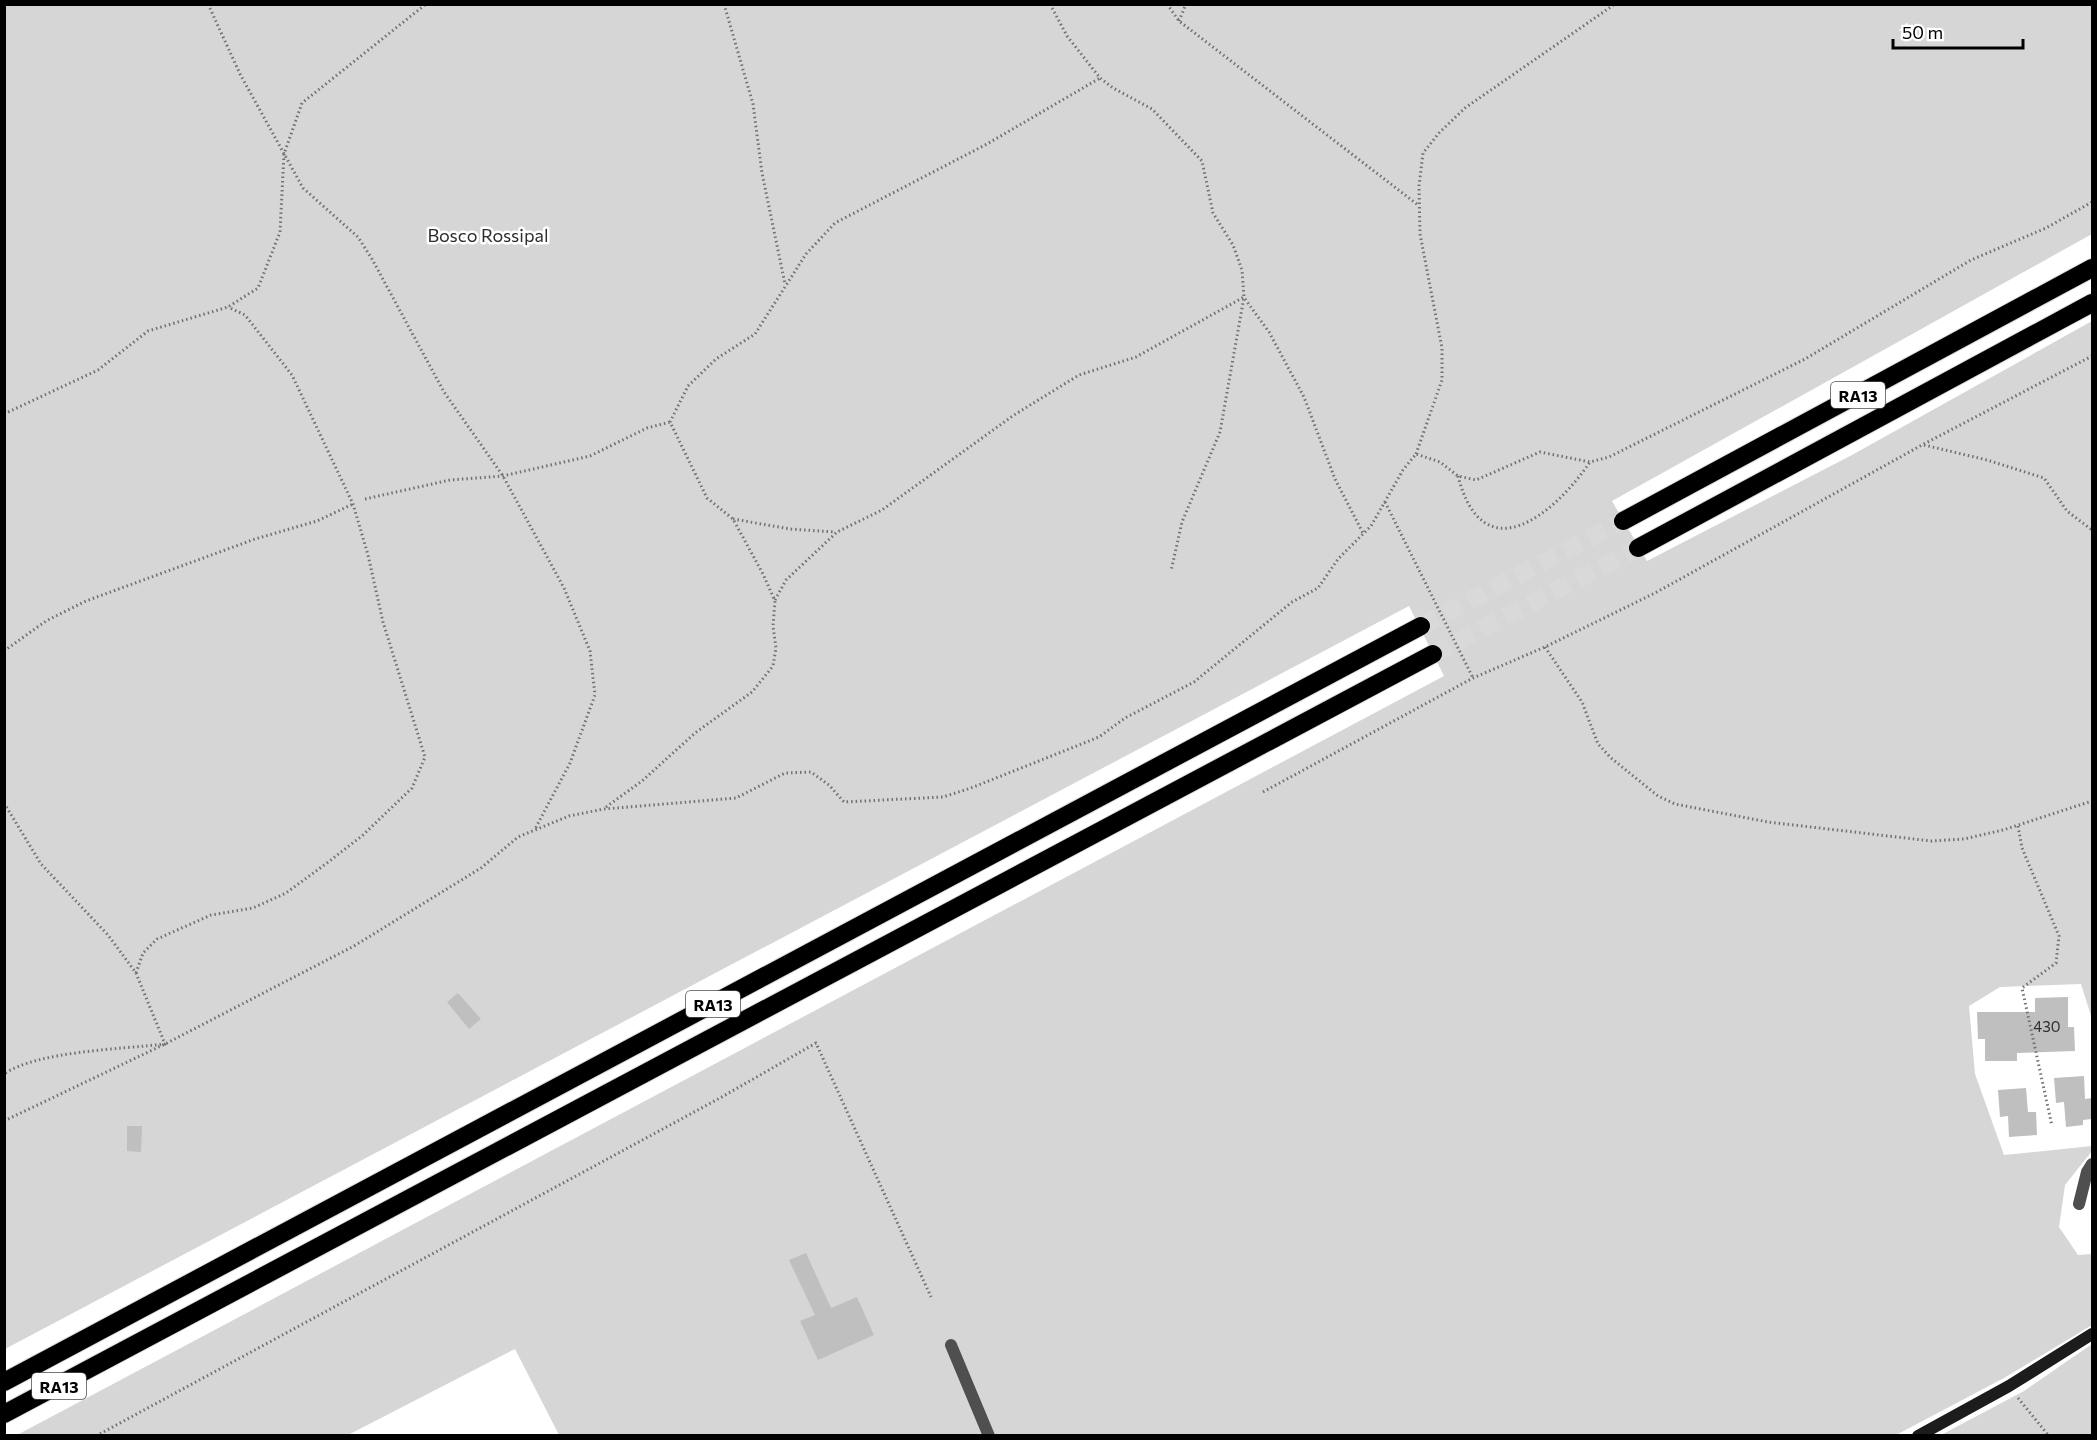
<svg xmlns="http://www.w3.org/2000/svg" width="2097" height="1440" font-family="Commissioner,sans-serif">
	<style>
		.green { fill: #d6d6d6 }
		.building { fill: #bfbfbf }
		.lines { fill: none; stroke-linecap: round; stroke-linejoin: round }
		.motorway-tunnel { stroke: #d9d9d9; stroke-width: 18; stroke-dasharray: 18 9; stroke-linecap: butt }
		.motorway-casing { stroke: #dbdbdb; stroke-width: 20 }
		.path { stroke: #717171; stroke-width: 3; stroke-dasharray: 1.5 3; stroke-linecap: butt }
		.minor { stroke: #4f4f4f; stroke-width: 12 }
		.secondary { stroke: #1c1c1c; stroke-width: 12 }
		.motorway { stroke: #000; stroke-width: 18 }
		.labels { text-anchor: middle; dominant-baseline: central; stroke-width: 5; stroke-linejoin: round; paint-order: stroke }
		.number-label { font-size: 15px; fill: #303030 }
		.shield { fill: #fff; stroke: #4c4c4c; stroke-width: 1.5 }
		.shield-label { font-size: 16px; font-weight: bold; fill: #000 }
		.park-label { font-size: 18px; fill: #2d2d2d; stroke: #fff }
	</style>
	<rect width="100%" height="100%" fill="#fff"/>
	<path class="green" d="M5,5H2092V234L1612,501L1647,561L1852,455L2092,321V1019L2081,984L2000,987L1969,1006L1975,1074L2004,1155L2092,1146V1151L2065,1185L2059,1227L2078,1255L2092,1254V1325L2004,1378L1896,1435H559L515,1349L348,1435H17L1444,676L1409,606L5,1349Z
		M2092,1344V1435H1941L2024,1391Z"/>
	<path class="building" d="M458,993L481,1019L469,1029L447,1002Z
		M2068,997V1027H2074L2075,1051L2017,1053V1061H1985V1039H1978L1977,1012H2035V998Z
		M2084,1076L2085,1099L2092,1098V1119L2083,1120V1125L2066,1127L2064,1102L2056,1103L2054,1078Z
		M2026,1088L2028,1112H2036L2037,1135L2009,1137L2008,1116L2000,1117L1998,1090Z
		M127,1126H142L141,1152L127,1151Z
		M806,1253L831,1308L857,1297L874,1335L818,1360L800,1321L815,1315L789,1260Z"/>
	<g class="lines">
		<path class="motorway-tunnel" d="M1421,626L1623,521
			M1433,654L1638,548"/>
		<defs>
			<path id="motorway" d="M1623,521L2092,268
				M1638,548L2092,303
				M4,1382L1421,626
				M4,1414L1433,654"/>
		</defs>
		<use href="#motorway" class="motorway-casing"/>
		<path class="path" d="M208,4L240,74L303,188L358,237L372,259L444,392L503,476L564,588L590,651L595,695L570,763L535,829
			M724,4L753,104L762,173L785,284
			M1050,4L1067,36L1100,78L1113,88L1152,109L1202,161L1213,213L1233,245L1242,270L1244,297L1220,432L1182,522L1171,571
			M1167,4L1179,21L1418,205
			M1179,21L1186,4
			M1245,299L1269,332L1304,397L1335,479L1363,533
			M4,414L98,370L148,331L228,307L258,288L280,232L284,154L302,103L426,4
			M1924,445L1987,460L2044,478L2067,511L2092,530
			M1416,454L1442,380V348L1420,234L1419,186L1423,153L1439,133L1465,108L1615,4
			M1458,476C1483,573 1554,515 1590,462
			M365,499L450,480L503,476L590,456L647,428L670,422
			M1385,502L1473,678
			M733,519L790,529L835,532
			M775,600L786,580L837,532L882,510L1014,415L1079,375L1136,357L1244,297
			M1545,647L1582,702L1598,744L1611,758L1658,796L1675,804L1768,822L1931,841L1964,839L2003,830L2092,801
			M4,651L46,621L86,601L255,539L317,521L353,504
			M1263,792L1473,678L1545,647L1655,593L1922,445L2092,356
			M4,803L41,864L108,935L136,973L165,1044C123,1049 37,1051 4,1074
			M606,807L642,781L695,733L752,692L773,666L776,648L773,626L775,601L763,574L733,519L707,498L670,422L688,386L716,359L755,334L806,254L835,223L987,144L1100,78
			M2018,826L2022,848L2059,936L2056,963L2022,988L2052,1126
			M136,973L143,953L157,939L211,915L253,908L286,893L327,863L363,835L412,788L425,757L383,622L368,555L353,504L292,375L245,315L228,307
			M4,1121L165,1044L354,946L481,868L518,837L569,816L604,809L736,798L785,773L811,772L829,785L844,802L943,797L971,788L1099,737L1125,718L1194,682L1292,602L1318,588L1338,559L1371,526L1403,470L1416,454L1440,462L1458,476L1476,480L1540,452L1590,462L1609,457L1805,359L1971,260L2046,228L2092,202
			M2018,1398L2049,1436
			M96,1436L720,1098L816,1043L931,1297"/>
		<path class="minor" d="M2079,1204L2087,1172L2092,1164
			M951,1345L989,1436"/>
		<path class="secondary" d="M1918,1436L2009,1386L2092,1334"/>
		<use href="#motorway" class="motorway"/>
	</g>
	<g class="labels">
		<g class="number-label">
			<text x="2047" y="1026">430</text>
		</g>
		<g class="shield">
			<rect x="1831" y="382" width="54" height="26" rx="4.5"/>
			<rect x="686" y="991" width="54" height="26" rx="4.5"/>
			<rect x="32" y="1373" width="54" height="26" rx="4.5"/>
		</g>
		<g class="shield-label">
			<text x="1858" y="395">RA13</text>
			<text x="713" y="1004">RA13</text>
			<text x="59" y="1386">RA13</text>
		</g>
		<g class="park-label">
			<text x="488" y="235">Bosco Rossipal</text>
		</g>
	</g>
	<rect width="2097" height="1440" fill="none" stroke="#000000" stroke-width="12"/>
	<path d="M1893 39v9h130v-9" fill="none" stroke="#000000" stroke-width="3"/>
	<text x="1902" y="39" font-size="18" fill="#000000" stroke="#ffffff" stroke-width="4.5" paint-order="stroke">50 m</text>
</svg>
